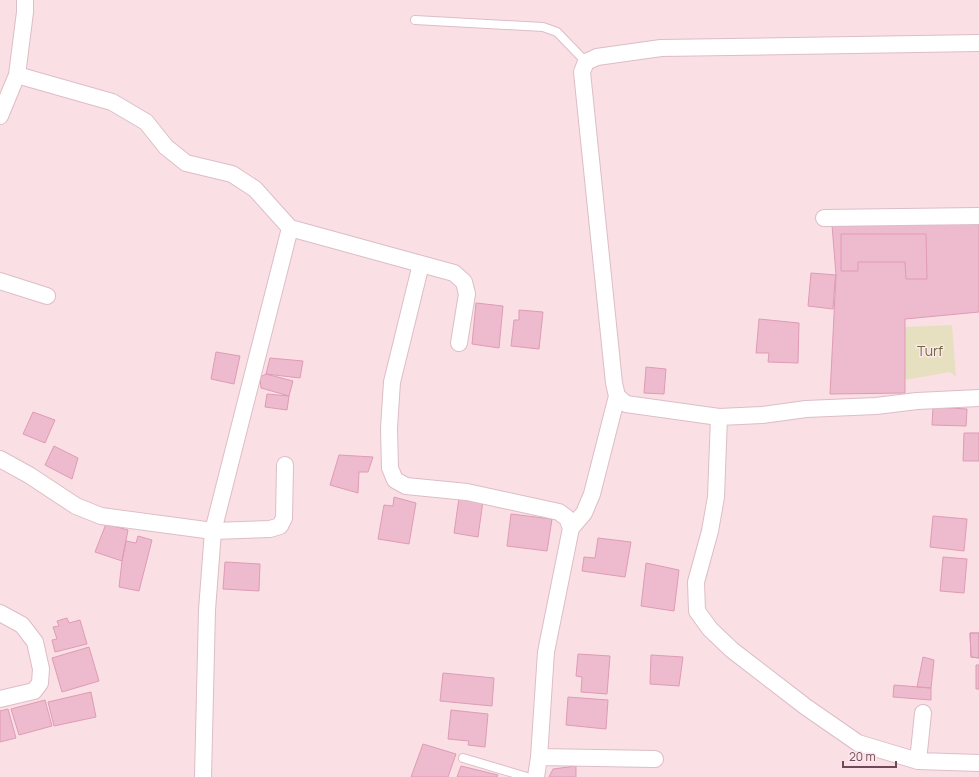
<svg xmlns="http://www.w3.org/2000/svg" width="979" height="777" font-family="Manrope,sans-serif">
	<style>
		.green { fill: #e6e0c0 }
		.building { fill: #eebacd; stroke: #df9bb5 }
		.lines { fill: none; stroke-linecap: round; stroke-linejoin: round }
		.service-casing { stroke: #ddbdc7; stroke-width: 10 }
		.minor-casing { stroke: #ddbdc7; stroke-width: 18 }
		.service { stroke: #fff; stroke-width: 8 }
		.minor { stroke: #fff; stroke-width: 16 }
		.labels { text-anchor: middle; dominant-baseline: central; stroke-width: 3; stroke-linejoin: round; paint-order: stroke }
		.park-label { font-size: 14px; fill: #6f6c40; stroke: #fee6ea }
	</style>
	<rect width="100%" height="100%" fill="#fae0e4"/>
	<path class="green" d="M952,325L956,377L950,372L905,380V327Z"/>
	<path class="building" d="M979,224V312L905,319V393L830,394L836,275L832,225Z
		M841,234H926L927,279H906L905,262H858V271H841Z
		M811,273L836,275L835,281L833,309L808,306Z
		M476,303L503,306L499,348L472,344Z
		M519,310L543,312L539,349L511,346L514,320H519Z
		M759,319L799,323L798,363L768,362L769,353H756Z
		M216,352L240,356L234,384L211,379Z
		M270,358L303,361L300,378L266,374Z
		M646,367L666,369L664,394L644,393Z
		M266,374L293,381L289,396L261,388L260,377Z
		M267,394L289,396L287,410L265,407Z
		M933,407L967,409L966,426L932,425Z
		M33,412L55,420L45,443L23,434Z
		M964,433H979V461H963Z
		M54,446L78,458L72,479L45,465Z
		M339,455L373,457L368,472H359L358,493L330,485Z
		M394,497L416,503L409,544L378,539L384,505L393,506Z
		M459,498L483,501L478,537L454,533Z
		M511,514L552,519L547,551L507,546Z
		M933,516L967,519L964,551L930,547Z
		M106,524L128,530L122,561L95,552Z
		M138,536L152,540L139,591L119,587L122,561L126,541L136,543Z
		M598,538L631,542L625,577L582,571L584,557L595,558Z
		M943,557L967,559L964,593L940,591Z
		M225,562L260,564L259,591L223,589Z
		M646,563L679,570L674,611L641,606Z
		M67,618L69,623L80,620L87,644L55,652L52,640L57,639L53,627L59,626L57,621Z
		M970,633H979V658L971,657Z
		M970,633H979V658L971,657Z
		M89,647L99,681L62,692L52,658Z
		M578,654L610,656L607,694L581,692L582,677L576,676Z
		M651,655L683,657L679,686L650,684Z
		M923,657L934,660L931,688L917,687Z
		M976,665H979V689H976Z
		M443,673L494,678L492,706L440,701Z
		M894,685L931,688V700L893,697Z
		M91,692L96,717L54,726L48,702Z
		M568,697L608,700L606,729L566,725Z
		M45,700L52,726L19,735L11,709Z
		M8,709L16,738L0,742V711Z
		M451,710L488,714L485,747L468,745L469,741L448,739Z
		M423,744L456,754L448,777H411Z
		M461,766L498,775L497,777H457Z
		M576,766V777H549L553,769Z"/>
	<g class="lines">
		<defs>
			<path id="service" d="M415,20L543,27L557,32L586,62
				M463,758L527,777"/>
			<path id="minor" d="M17,75L112,102L146,122L166,147L186,163L232,174L255,189L290,228L421,264L392,382L389,428L390,468L395,480L406,486L467,492L559,512L567,518L571,528L546,652L539,757L536,777
				M0,116L17,75L25,12V0
				M824,218L979,216
				M421,264L454,273L464,282L467,294L459,343
				M0,281L47,296
				M719,417L626,404L617,396L614,383L582,72L586,62L597,57L661,48L979,43
				M0,459L29,475L76,506L101,516L213,531L270,529L280,526L284,518L285,465
				M571,528L584,513L592,494L617,396
				M0,613L22,625L35,642L41,669L40,683L34,691L0,699
				M923,713L918,761L858,743L806,707L732,650L710,629L697,611L696,582L710,531L716,497L719,417L762,415L806,409L876,406L917,401L979,398
				M539,757L655,759
				M918,761L979,763
				M203,777L207,610L213,531L290,228"/>
		</defs>
		<use href="#service" class="service-casing"/>
		<use href="#minor" class="minor-casing"/>
		<use href="#service" class="service"/>
		<use href="#minor" class="minor"/>
	</g>
	<g class="labels">
		<g class="park-label">
			<text x="930" y="350">Turf</text>
		</g>
	</g>
	<path d="M843 761v6h53v-6" fill="none" stroke="#6f4959" stroke-width="2"/>
	<text x="849" y="761" font-size="12" fill="#6f4959" stroke="#fee6ea" stroke-width="3" paint-order="stroke">20 m</text>
</svg>
